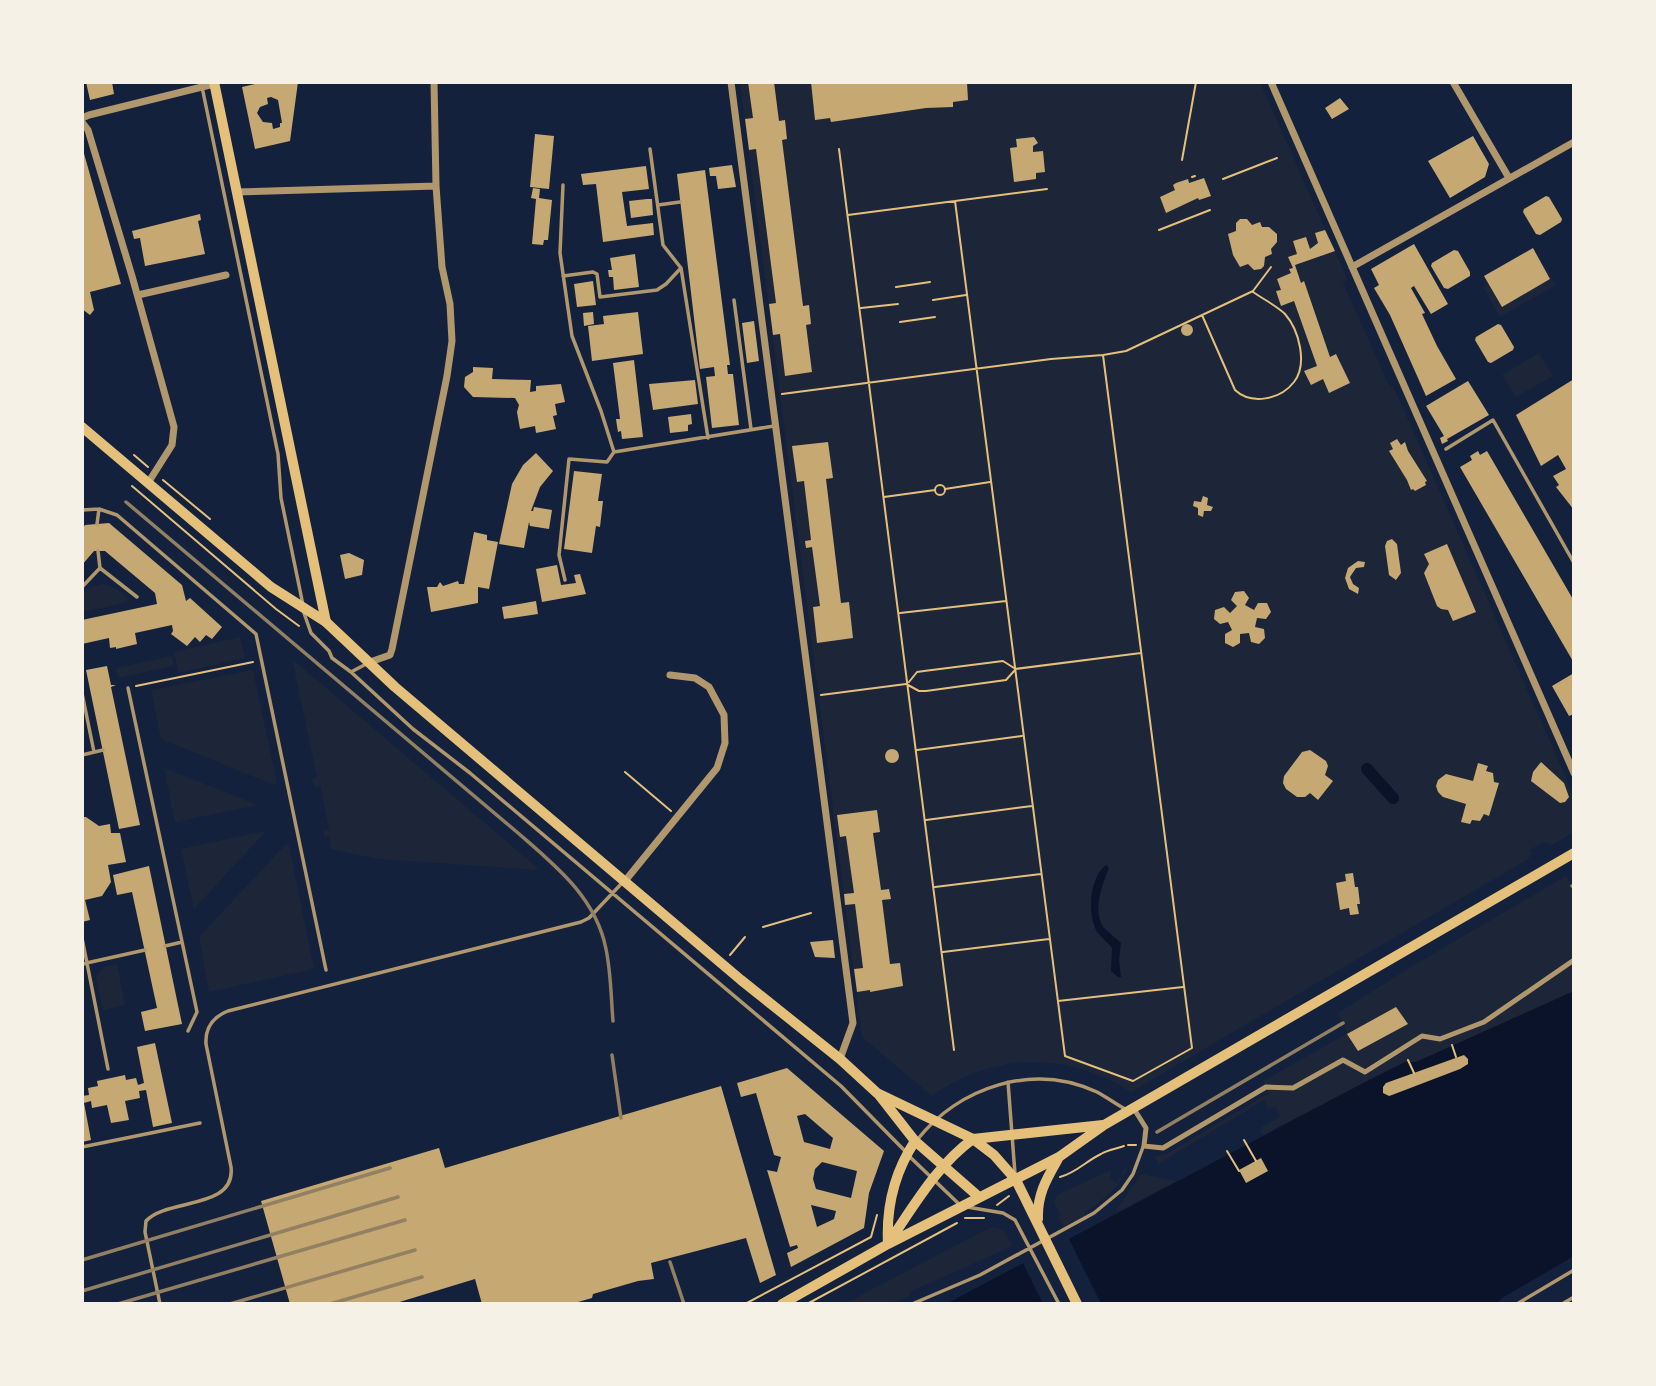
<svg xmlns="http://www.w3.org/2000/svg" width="1656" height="1386" font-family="'Golos Text',sans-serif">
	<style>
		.green { fill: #1d2539 }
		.water { fill: #0b132b }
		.pier { fill: #14213d }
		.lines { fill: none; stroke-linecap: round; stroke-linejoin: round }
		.canal { stroke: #0b132b; stroke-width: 12 }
		.building { fill: #c6a872; fill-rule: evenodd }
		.path { stroke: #e5c07b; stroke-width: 2 }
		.service { stroke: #b1986c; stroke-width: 3.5 }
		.pedestrian { stroke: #b1986c; stroke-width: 5 }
		.minor { stroke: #b1986c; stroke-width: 7 }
		.secondary { stroke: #e5c07b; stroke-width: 10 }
		.primary { stroke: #e5c07b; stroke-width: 10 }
		.rail { stroke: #918062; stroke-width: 3.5 }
	</style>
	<rect width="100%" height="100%" fill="#14213d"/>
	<path class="green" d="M740,82H1260L1347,279L1343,283L1388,383L1393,387L1407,417L1574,796V832L1552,845L1544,842L1530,850L1532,854L1528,859L1131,1092C1067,1051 993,1052 932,1096L862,1037Z
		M1544,265L1556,285L1500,317L1483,287L1489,283L1502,307L1550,279L1543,266Z
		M1539,353L1553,376L1516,397L1502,375Z
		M103,584C115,588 124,590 128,602L82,612V593L88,588Z
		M240,637L245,658L179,673L174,652Z
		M172,656L174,666L118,678L116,668Z
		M292,659L540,870L378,859L331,849L329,836L324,837L323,831L329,829L320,786L314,787L312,779L317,777Z
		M253,670L277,783L274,785L161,739L151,690Z
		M164,768L258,805L175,822Z
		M266,831L194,909L181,849Z
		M286,844L289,845L314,969L209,992L199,937Z
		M1566,876L1574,889V991L1416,1063L1405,1062L1263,1135L1260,1130L1263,1126L1280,1117L1275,1106L1269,1109L1264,1100L1158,1164L1155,1156L1168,1153L1265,1095L1269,1096L1263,1081L1348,1033L1338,1013L1409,968Z
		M117,964L125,1005L103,1010L96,977L103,967Z
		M1123,1169H1127C1118,1188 1103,1201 1085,1212V1216L1063,1227L1058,1216L1061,1214L1054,1203L1057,1195L1111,1170L1110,1178L1116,1182L1122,1176Z
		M1141,1174L1176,1181L1118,1212L1116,1210Z
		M996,1227L1004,1231L1013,1246L912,1291L908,1297L887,1304H844L989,1228Z"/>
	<path class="water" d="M1106,865L1109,868C1102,885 1092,911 1104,928C1109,933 1116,938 1121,943L1119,960L1121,977H1118L1111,971L1112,948C1108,943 1101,937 1097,932C1087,914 1089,878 1106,865Z
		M1574,991V1256L1502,1298L1496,1304H946L1365,1082L1405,1062H1416Z"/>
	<path class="pier" d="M1068,1237L1101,1304H1043L1022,1261Z"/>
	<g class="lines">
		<path class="canal" d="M1367,769L1393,798"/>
	</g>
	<path class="building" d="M86,82H112L114,94L90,100Z
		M264,82H298L290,141L255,149L242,87ZM271,97L278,100L282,123H280V127L273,129L272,123L263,122L257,113L260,107L268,104L267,98Z
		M748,82H774L779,121L785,120L787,139L782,140L803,306L809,305L811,324L806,325L812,372L785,376L780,334L773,335L769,304L776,303L756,149L749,150L745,119L753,118Z
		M811,82H967L968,100L953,102V107L926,108L831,122L830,118L815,120Z
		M1340,98L1349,109L1332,119L1325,108Z
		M535,134L554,136L549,189L530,187Z
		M1473,136L1489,164L1485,177L1450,198L1428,161Z
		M1034,137L1038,143L1033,146V152L1043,151L1045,172L1036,173V179L1014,182L1010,148L1017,147L1016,139Z
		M83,150L121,284L90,292L94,310L90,315L82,309Z
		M732,165L736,187L718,189L716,176H710L709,168Z
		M646,166L649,189L622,192L627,226L653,223L654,235L603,242L596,184L583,185L581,174Z
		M705,170L730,365H727L728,374H733L739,425L712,428L706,377L715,376L714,367L700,369L677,174Z
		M1204,178L1211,196L1199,200L1198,198L1166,213L1160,197L1175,190L1173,185L1176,183L1188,179L1189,183Z
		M533,188L540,189L539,198L552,200L548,240H544L543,245L532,244L536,199L531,198Z
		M1546,196L1549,197L1562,219L1561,222L1540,235L1536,234L1523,212L1524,209Z
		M647,199H652L653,215L631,218L629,201Z
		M200,214L201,220L198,221L205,254L145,266L140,238L134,239L132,231Z
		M1240,219H1247L1252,225L1260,222L1262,227H1269L1277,234V242L1271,249L1272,254L1265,257L1264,266L1261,269L1254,270L1248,264L1240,267L1233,255L1228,234L1236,231V223Z
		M1325,230L1335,251L1295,265L1301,283L1304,281L1330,357L1336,354L1350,383L1329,393L1323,379L1311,385L1304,371L1317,366L1294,301L1281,306L1276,291L1281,290L1277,279L1291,273L1289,269L1293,268L1288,257L1297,254L1293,241L1306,237L1310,249L1318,243L1315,233Z
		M1414,244L1448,304L1431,314L1414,286L1411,288L1425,313L1422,314L1437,346L1456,379L1426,396L1390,315L1374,288L1379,285L1371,269Z
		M1533,248L1550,279L1502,307L1484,276Z
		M1454,250L1458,251L1470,272V276L1448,289L1444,288L1431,266L1432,263Z
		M635,254L639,287L614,290L613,277H609L608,270H612L610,258Z
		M593,281L596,305L577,307L574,284Z
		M593,312L594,324L584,326L583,313Z
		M638,312L643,354L592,361L588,326L604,324L603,316Z
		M754,321L759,361L747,363L742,323Z
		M1181 330a6 6 0 1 1 12 0a6 6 0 1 1-12 0Z
		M1498,324L1501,325L1514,347L1513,350L1491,363L1488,362L1475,340L1476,337Z
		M634,360L643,437L622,439L621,431L618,432L617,426L616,419H620L613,363Z
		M473,367L493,368L492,379L531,380L530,392L536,391V386L561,384L565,402L555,404L557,415L553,416L556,429L536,433L535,426L520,429L517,412L519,405L515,398L473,397L464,387L465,377L473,372Z
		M1574,379V510L1556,487L1559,485L1553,476L1566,469L1558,455L1541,466L1516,415Z
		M695,380L698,404L653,410L649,384Z
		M1468,381L1489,415L1447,439L1448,441L1442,444L1440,438L1444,436L1426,406Z
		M691,414L692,424L688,425V431L670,433L668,417Z
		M1397,439L1401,445L1405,442L1408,451L1427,481L1425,482L1426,485L1415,491L1413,489L1411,490L1407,480L1389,451L1393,449L1390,443Z
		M828,442L833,478L826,479L841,603L849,602L853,638L817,643L813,607L820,606L812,547L806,548L805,541L811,540L804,481L797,482L792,446Z
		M1478,451L1480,455L1487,451L1574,601V663L1460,467L1472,460L1470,456Z
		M536,453L553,471L540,487L531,511H533L534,507L552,510L549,529L530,526L529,522L524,548L499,544L512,484L523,465Z
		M574,471L602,474L598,501H603L600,527L596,526L592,553L564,549Z
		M1203,496L1208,498L1207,505L1213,507L1211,511H1204L1203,517L1198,515V508L1193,506L1194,501L1201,502Z
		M109,523L182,585L186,601L190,598L222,627L212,639L206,635L200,642L195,637L187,646L171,634L173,631L172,625L135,633L137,644L116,649V647L110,648L109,638L82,644V620L157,604L155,593L105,551H94L82,565V529L85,525Z
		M474,532L487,535V540L498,542L489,589L478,587V603L431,612L427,587H437L440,582L443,586L458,581L459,584H464Z
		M1392,539L1397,544L1401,573L1396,580L1389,575L1385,546L1387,541Z
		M1447,544L1476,612L1453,621L1448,610L1441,609L1437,606L1424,573L1429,564L1424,554Z
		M349,553L364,560L362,575L345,579L340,555Z
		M1358,561L1365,562L1364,567L1356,568L1350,577L1353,584L1359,588L1358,594L1349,589L1345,578L1348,568Z
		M557,565L561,585L576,583L574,575L580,574L586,594L542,602L536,569Z
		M1244,591L1249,598L1245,605L1254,610L1258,603H1267L1271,612L1266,619L1257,618L1255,627L1264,629L1265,638L1259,644L1251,642L1249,633L1240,634V643L1233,647L1225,643V634L1232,630L1228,622L1220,624L1214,619L1215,610L1224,607L1230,613L1237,606L1231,600L1235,592Z
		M536,601L538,614L504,619L502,607Z
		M107,666L111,685H116L111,687L140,825L119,829L86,670Z
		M1574,673V714L1569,716L1552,686Z
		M885 756a7 7 0 1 1 14 0a7 7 0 1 1-14 0Z
		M1310,750L1326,761L1328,766L1325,775L1333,781L1318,800L1310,793L1305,797H1297L1286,789L1283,783L1284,776L1302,752Z
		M1541,762L1564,783L1569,797L1565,802L1560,803L1531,781L1533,772Z
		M1478,763L1488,766L1486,771L1493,773L1494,782L1499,783L1489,816L1484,814L1480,821L1472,820L1470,824L1461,822L1466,804L1443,797L1438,792L1436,786L1438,780L1446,774L1473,781Z
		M877,810L880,832L873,833L881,890L889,889L891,899L882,900L890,964L900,963L903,986L870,992V990L857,992L854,969L863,968L855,904L845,905L844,894L854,893L846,836L840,837L837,815Z
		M82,817H86L99,826L110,824L111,833H120L126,862L108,865L111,882L102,896L85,900L90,920L82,922Z
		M149,866L182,1024L145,1031L141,1012L157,1008L132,892L117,895L113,875Z
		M1353,873L1355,887H1358L1360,904H1357L1359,914L1350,915L1349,908L1340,910L1336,883L1346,881L1345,874Z
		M833,940L835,958L815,957L810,942Z
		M1396,1007L1408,1024L1358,1051L1347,1034Z
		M155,1043L172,1123L153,1127L146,1090L139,1091L140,1098L125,1101L129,1120L111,1123L107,1105L92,1108L91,1101L84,1103L91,1140L82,1142V1096L89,1095L88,1088L98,1086L97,1081L125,1075L126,1080L136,1078L138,1085L144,1083L137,1047Z
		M1464,1055L1468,1059V1064L1460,1069L1392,1095L1389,1096L1383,1093V1087L1386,1083Z
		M787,1068L884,1151L869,1193L864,1228L791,1267L787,1253L798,1248L797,1245L790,1247L767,1170L777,1172L781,1157L774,1155L756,1093L741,1097L737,1083ZM805,1114L833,1138L830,1149L804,1142L797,1116ZM822,1162L857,1171L851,1198L816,1189L813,1179L815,1169ZM811,1205L836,1211L834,1219L817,1227Z
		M721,1086L776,1275L760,1283L746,1238L651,1263L654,1279L638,1281L593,1294L592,1298L571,1304H482L475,1279L393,1304H290L261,1201L439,1148L445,1168Z
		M1261,1158L1268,1171L1246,1183L1239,1170Z"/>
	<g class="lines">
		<path class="path" d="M839,149L954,1050
			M1182,160L1196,82
			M1192,177L1195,176
			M1223,179L1277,158
			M955,201L1065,1056L1133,1081L1192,1048L1103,355
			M848,215L1047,189
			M1159,230L1210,210
			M896,287L930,282
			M933,300L966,295
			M861,308L898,304
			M1202,315L1235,390C1251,405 1280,400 1294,382C1308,364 1299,330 1285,314C1277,306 1263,299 1253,292
			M900,322L935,317
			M782,394L1051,359L1103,355L1126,351L1253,291L1271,267
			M134,455L148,467
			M163,480L210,519
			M935 490a5 5 0 1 1 10 0a5 5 0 1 1-10 0Z
			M132,486L276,609L299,626
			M945,489L990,482
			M884,497L935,490
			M900,613L1006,601
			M1015,669L1141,653
			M909,682L917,672L924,671L1003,661L1014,668
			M908,685L919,691H926L1006,680L1015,670
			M136,686L253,662
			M821,695L906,684
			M917,750L1022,736
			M625,772L671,811
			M926,820L1032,806
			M935,887L1041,874
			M763,927L811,913
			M943,952L1049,939
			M730,955L745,937
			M1058,1001L1183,987
			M1452,1045L1456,1057
			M1408,1060L1414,1073
			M1244,1140L1256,1161
			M1128,1145H1136
			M1227,1151L1239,1171
			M1060,1177C1076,1173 1086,1161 1101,1154C1108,1150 1116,1149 1124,1146
			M997,1205L1009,1196
			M965,1218H984
			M745,1304L871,1237L877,1215
			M807,1304L957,1223"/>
		<path class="service" d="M201,82L278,454L281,498L303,605
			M650,149L663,245L681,268L708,438
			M563,185L560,253L572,336L601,411L614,452
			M658,205L680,202
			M563,276L593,272L597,274L600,297L657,290L666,284L681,268
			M734,300L751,429
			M1446,449L1493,420L1574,563
			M614,452L774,426
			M82,510L99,509L117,515L256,634L326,970
			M97,524L99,509
			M98,551L100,568L137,597
			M565,580L559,555L569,459L607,462L614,452
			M82,587L100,568
			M304,613L311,633L329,651L332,658L351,672L413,729L470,773L841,1086L905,1151
			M351,672L368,663
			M128,688L197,1012L188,1031
			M82,693L94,752
			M82,755L103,750
			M82,938L108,1069
			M165,946L182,942
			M82,964L145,950
			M1008,1082L1015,1174
			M917,1140C959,1087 1033,1062 1097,1092C1106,1097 1115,1103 1125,1109
			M82,1147L200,1123
			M910,1157L960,1205
			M967,1207L1003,1213L1015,1220L1059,1304
			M160,1304L145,1232L146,1221C167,1198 236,1210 231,1167L206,1044C205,1027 213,1017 228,1011L581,922L589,918L623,882
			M912,1304L980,1275L1094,1213L1122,1190L1133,1174L1143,1147
			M1517,1304L1574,1270
			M1562,1304L1574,1297"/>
		<path class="pedestrian" d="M1134,1109L1146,1128L1144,1146L1163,1148L1266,1087L1293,1088L1343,1060L1365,1072L1422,1036L1440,1039L1484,1022L1574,960"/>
		<path class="minor" d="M731,82L853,1023L840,1059
			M1271,82L1574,773
			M1453,82L1509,178
			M82,118L89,115L214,84
			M82,122L88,130L132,276L174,427L172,445L148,483
			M236,192L436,186
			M1352,267L1574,142
			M138,295L226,275
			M370,662L390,655L392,649L447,376L452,341L450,304L442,267L436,186L434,82
			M625,881L717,768L725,743L724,715L709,687L695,678L670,675"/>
		<path class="secondary" d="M214,82L326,622"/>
		<path class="primary" d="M82,427L271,587L326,622L395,687L741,980L840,1059L877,1093L973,1139L994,1155L1016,1180L1077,1304
			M879,1095L915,1141L979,1197
			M1038,1219C1037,1194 1047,1178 1059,1157
			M889,1242C914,1206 937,1165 973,1139L1103,1125
			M888,1244C886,1206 894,1173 915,1141
			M782,1304L888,1244L1059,1157L1104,1125L1574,853"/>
		<path class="rail" d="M126,502L518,833C556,866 596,898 606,949C611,973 611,997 613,1021
			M1572,886L1574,885
			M612,1055L621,1118
			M1157,1132L1343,1023
			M82,1260L390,1168
			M670,1262L684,1304
			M82,1291L398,1197
			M118,1304L405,1220
			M230,1304L415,1250
			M330,1304L422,1277"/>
	</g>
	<rect width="1656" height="1386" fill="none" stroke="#f6f1e7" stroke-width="168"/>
</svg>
